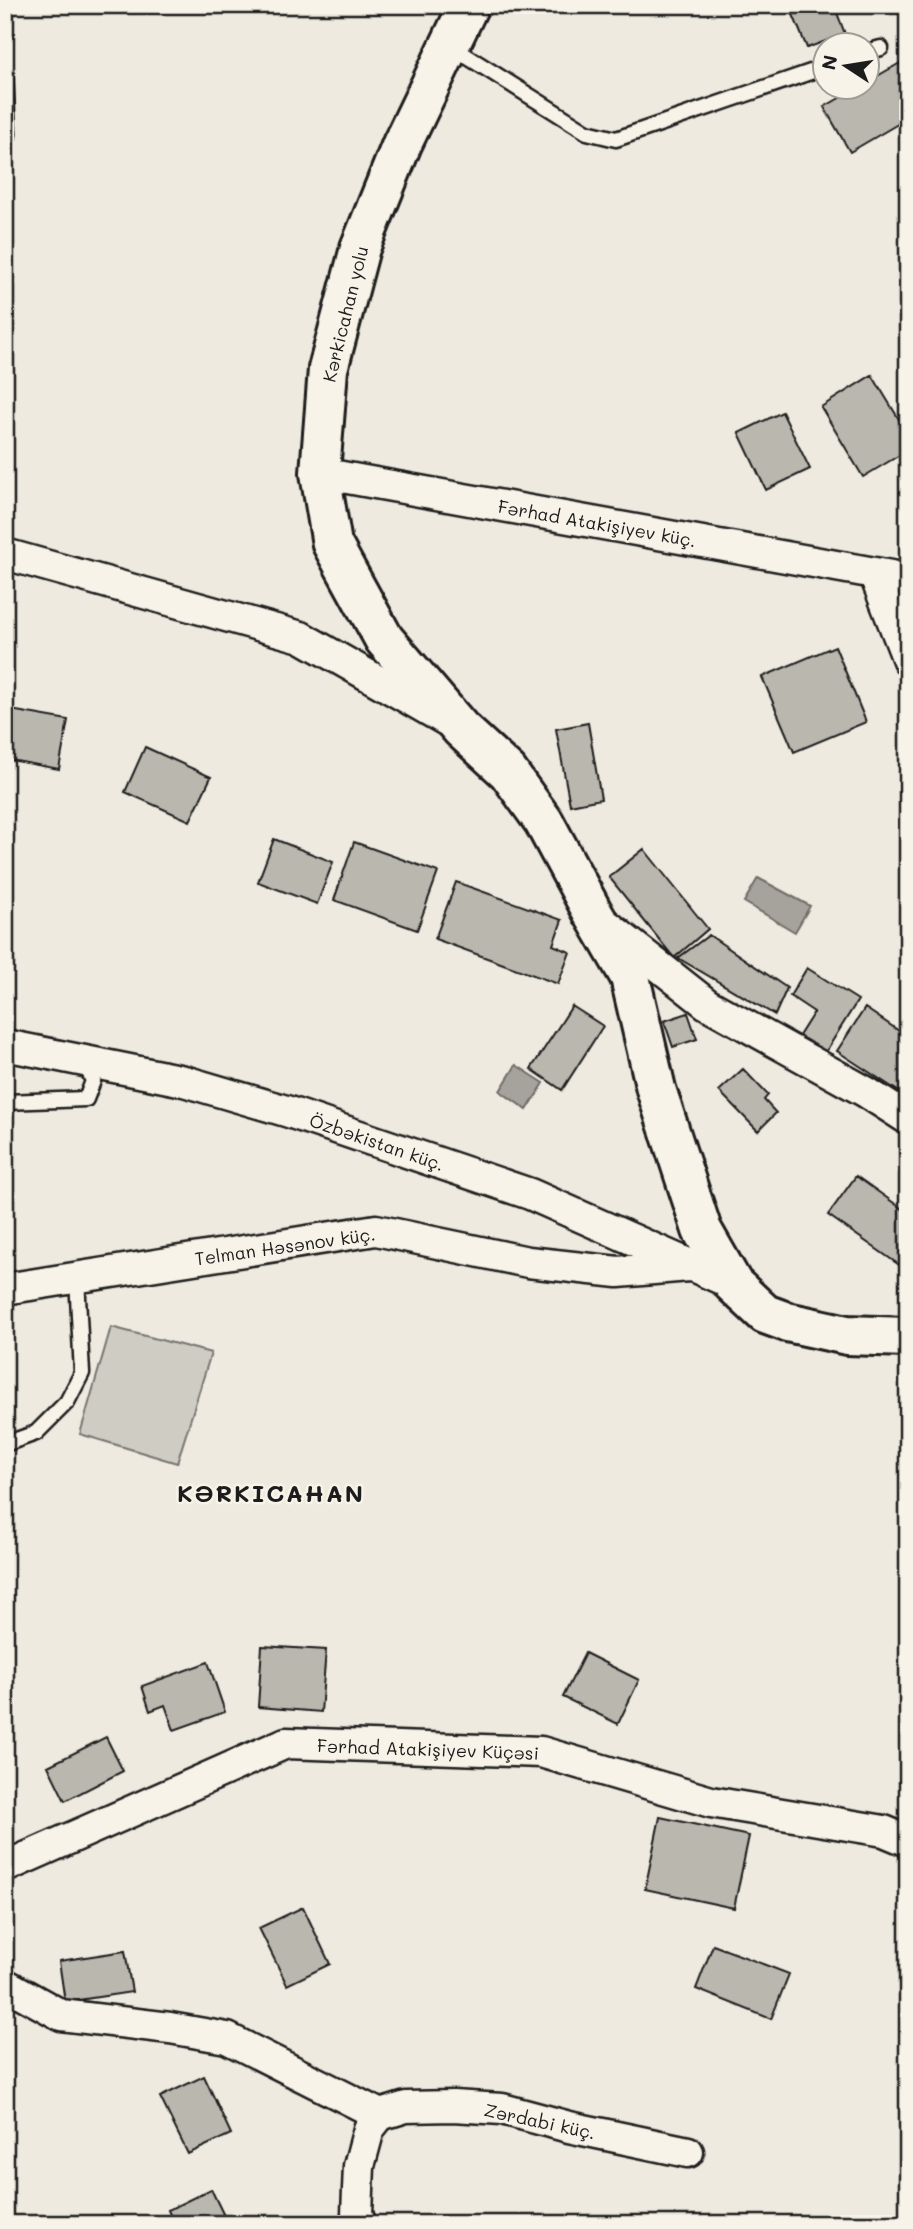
<svg xmlns="http://www.w3.org/2000/svg" width="913" height="2229" font-family="Mali,sans-serif">
	<style>
		.green { fill: #cfccc3; stroke: #767470; stroke-width: 2 }
		.water { fill: #a6a39d; stroke: #6f6d69; stroke-width: 2 }
		.building { fill: #bab7af; stroke: #1c1c1c; stroke-width: 2 }
		.lines { fill: none; stroke-linecap: round; stroke-linejoin: round }
		.lane-casing { stroke: #1c1c1c; stroke-width: 19 }
		.street-casing { stroke: #1c1c1c; stroke-width: 35 }
		.secondary-casing { stroke: #1c1c1c; stroke-width: 44 }
		.lane { stroke: #f7f3e8; stroke-width: 14 }
		.street { stroke: #f7f3e8; stroke-width: 30 }
		.secondary { stroke: #f7f3e8; stroke-width: 38 }
		.labels { text-anchor: middle; dominant-baseline: central; stroke-width: 5; stroke-linejoin: round; paint-order: stroke }
		.street-label { font-size: 18px; fill: #1c1c1c; stroke: #f7f3e8 }
		.district-label { font-size: 24px; font-weight: bold; letter-spacing: 2px; fill: #1c1c1c; stroke: #f7f3e8 }
	</style>
	<rect width="100%" height="100%" fill="#eeeae0"/>
	<filter id="ink" filterUnits="userSpaceOnUse"><feTurbulence type="fractalNoise" baseFrequency=".0143" numOctaves="2"/><feDisplacementMap in="SourceGraphic" scale="14" xChannelSelector="R" yChannelSelector="G"/><feConvolveMatrix kernelMatrix="1 2 1 2 8 2 1 2 1" color-interpolation-filters="sRGB"/></filter>
	<g filter="url(#ink)">
		<path class="green" d="M111,1327L211,1353L177,1463L80,1434Z"/>
		<path class="water" d="M758,878L810,906L795,932L744,902Z
			M516,1065L544,1083L527,1110L500,1091Z"/>
		<path class="building" d="M789,5H834L845,34L807,48Z
			M900,63L908,76V118L850,152L824,107L857,88H867V82Z
			M872,375L908,434V450L863,477L821,407Z
			M782,412L810,469L766,490L739,433Z
			M835,646L866,722L794,752L762,677Z
			M5,709L68,720L59,769L5,759Z
			M588,723L601,799L570,805L556,729Z
			M145,747L211,777L190,821L125,792Z
			M274,839L333,862L317,904L258,882Z
			M354,842L438,872L417,930L334,900Z
			M644,849L708,929L674,958L609,877Z
			M456,882L562,920L553,945L570,952L558,984L435,939Z
			M709,935L787,988L775,1015L678,958Z
			M807,968L858,1000L823,1056L797,1039L814,1012L790,996Z
			M572,1006L603,1026L562,1090L531,1069Z
			M865,1008L908,1037V1083L901,1093L837,1051Z
			M688,1013L697,1039L673,1047L664,1021Z
			M743,1069L768,1095L764,1100L776,1113L758,1131L719,1091Z
			M856,1176L908,1213V1266L905,1269L828,1215Z
			M262,1646L326,1650L321,1712L258,1707Z
			M585,1653L639,1680L618,1724L563,1697Z
			M208,1662L225,1712L174,1730L165,1705L150,1711L142,1686Z
			M106,1737L123,1771L65,1801L48,1766Z
			M660,1817L749,1836L734,1908L645,1889Z
			M303,1907L330,1964L287,1985L259,1928Z
			M713,1945L789,1974L771,2019L696,1989Z
			M125,1951L132,1992L65,2002L59,1961Z
			M204,2076L231,2134L188,2154L160,2097Z
			M211,2189L228,2224H174L168,2210Z"/>
		<g class="lines">
			<defs>
				<path id="lane" d="M452,47L587,132L616,139L825,67
					M867,52L881,48
					M5,73L8,134L5,149
					M5,1102L86,1099L93,1081L84,1061
					M5,1444L36,1433L67,1402L82,1373L77,1278"/>
				<path id="street" d="M320,473L908,579
					M5,554L301,637L446,720
					M874,573L908,660
					M603,922L707,1004L866,1092L908,1119
					M5,1045L184,1081L286,1111L530,1194L733,1284
					M5,1289L376,1230L528,1262L618,1272L689,1266
					M5,1867L286,1743L541,1752L711,1802L884,1831L908,1841
					M5,1984L61,2015L170,2028L227,2038L380,2115
					M361,2224L357,2214L359,2166L369,2129L380,2115L406,2107L453,2106L502,2109L569,2127L688,2152"/>
				<path id="secondary" d="M469,5L402,144L360,248L328,369L320,473L332,544L384,639L461,729L508,772L544,822L594,915L630,977L656,1089L702,1230L733,1284L765,1314L787,1322L847,1335L908,1337"/>
			</defs>
			<use href="#lane" class="lane-casing"/>
			<use href="#street" class="street-casing"/>
			<use href="#secondary" class="secondary-casing"/>
			<use href="#lane" class="lane"/>
			<use href="#street" class="street"/>
			<use href="#secondary" class="secondary"/>
		</g>
	</g>
	<g class="labels">
		<g class="street-label">
			<text transform="translate(345 314) rotate(-76)">Kərkicahan yolu</text>
			<text transform="translate(597 523) rotate(10)">Fərhad Atakişiyev küç.</text>
			<text transform="translate(377 1142) rotate(19)">Özbəkistan küç.</text>
			<text transform="translate(285 1246) rotate(-8)">Telman Həsənov küç.</text>
			<text transform="translate(428 1749) rotate(2)">Fərhad Atakişiyev Küçəsi</text>
			<text transform="translate(540 2121) rotate(12)">Zərdabi küç.</text>
		</g>
		<g class="district-label">
			<text x="271" y="1492">KƏRKICAHAN</text>
		</g>
	</g>
	<rect width="913" height="2229" fill="none" stroke="#f7f3e8" stroke-width="28"/>
	<rect x="14" y="14" width="885" height="2201" fill="none" stroke="#1c1c1c" stroke-width="2.5" filter="url(#ink)"/>
	<g transform="translate(846 66) rotate(282)"><circle r="33" fill="#f7f3e8" stroke="#9f9d96" stroke-width="2"/>
	<path d="M0-5L12 26L0 18L-12 26Z" fill="#1c1c1c"/>
	<text y="-10" font-size="19" font-weight="bold" text-anchor="middle" fill="#1c1c1c">N</text>
	</g>
</svg>
